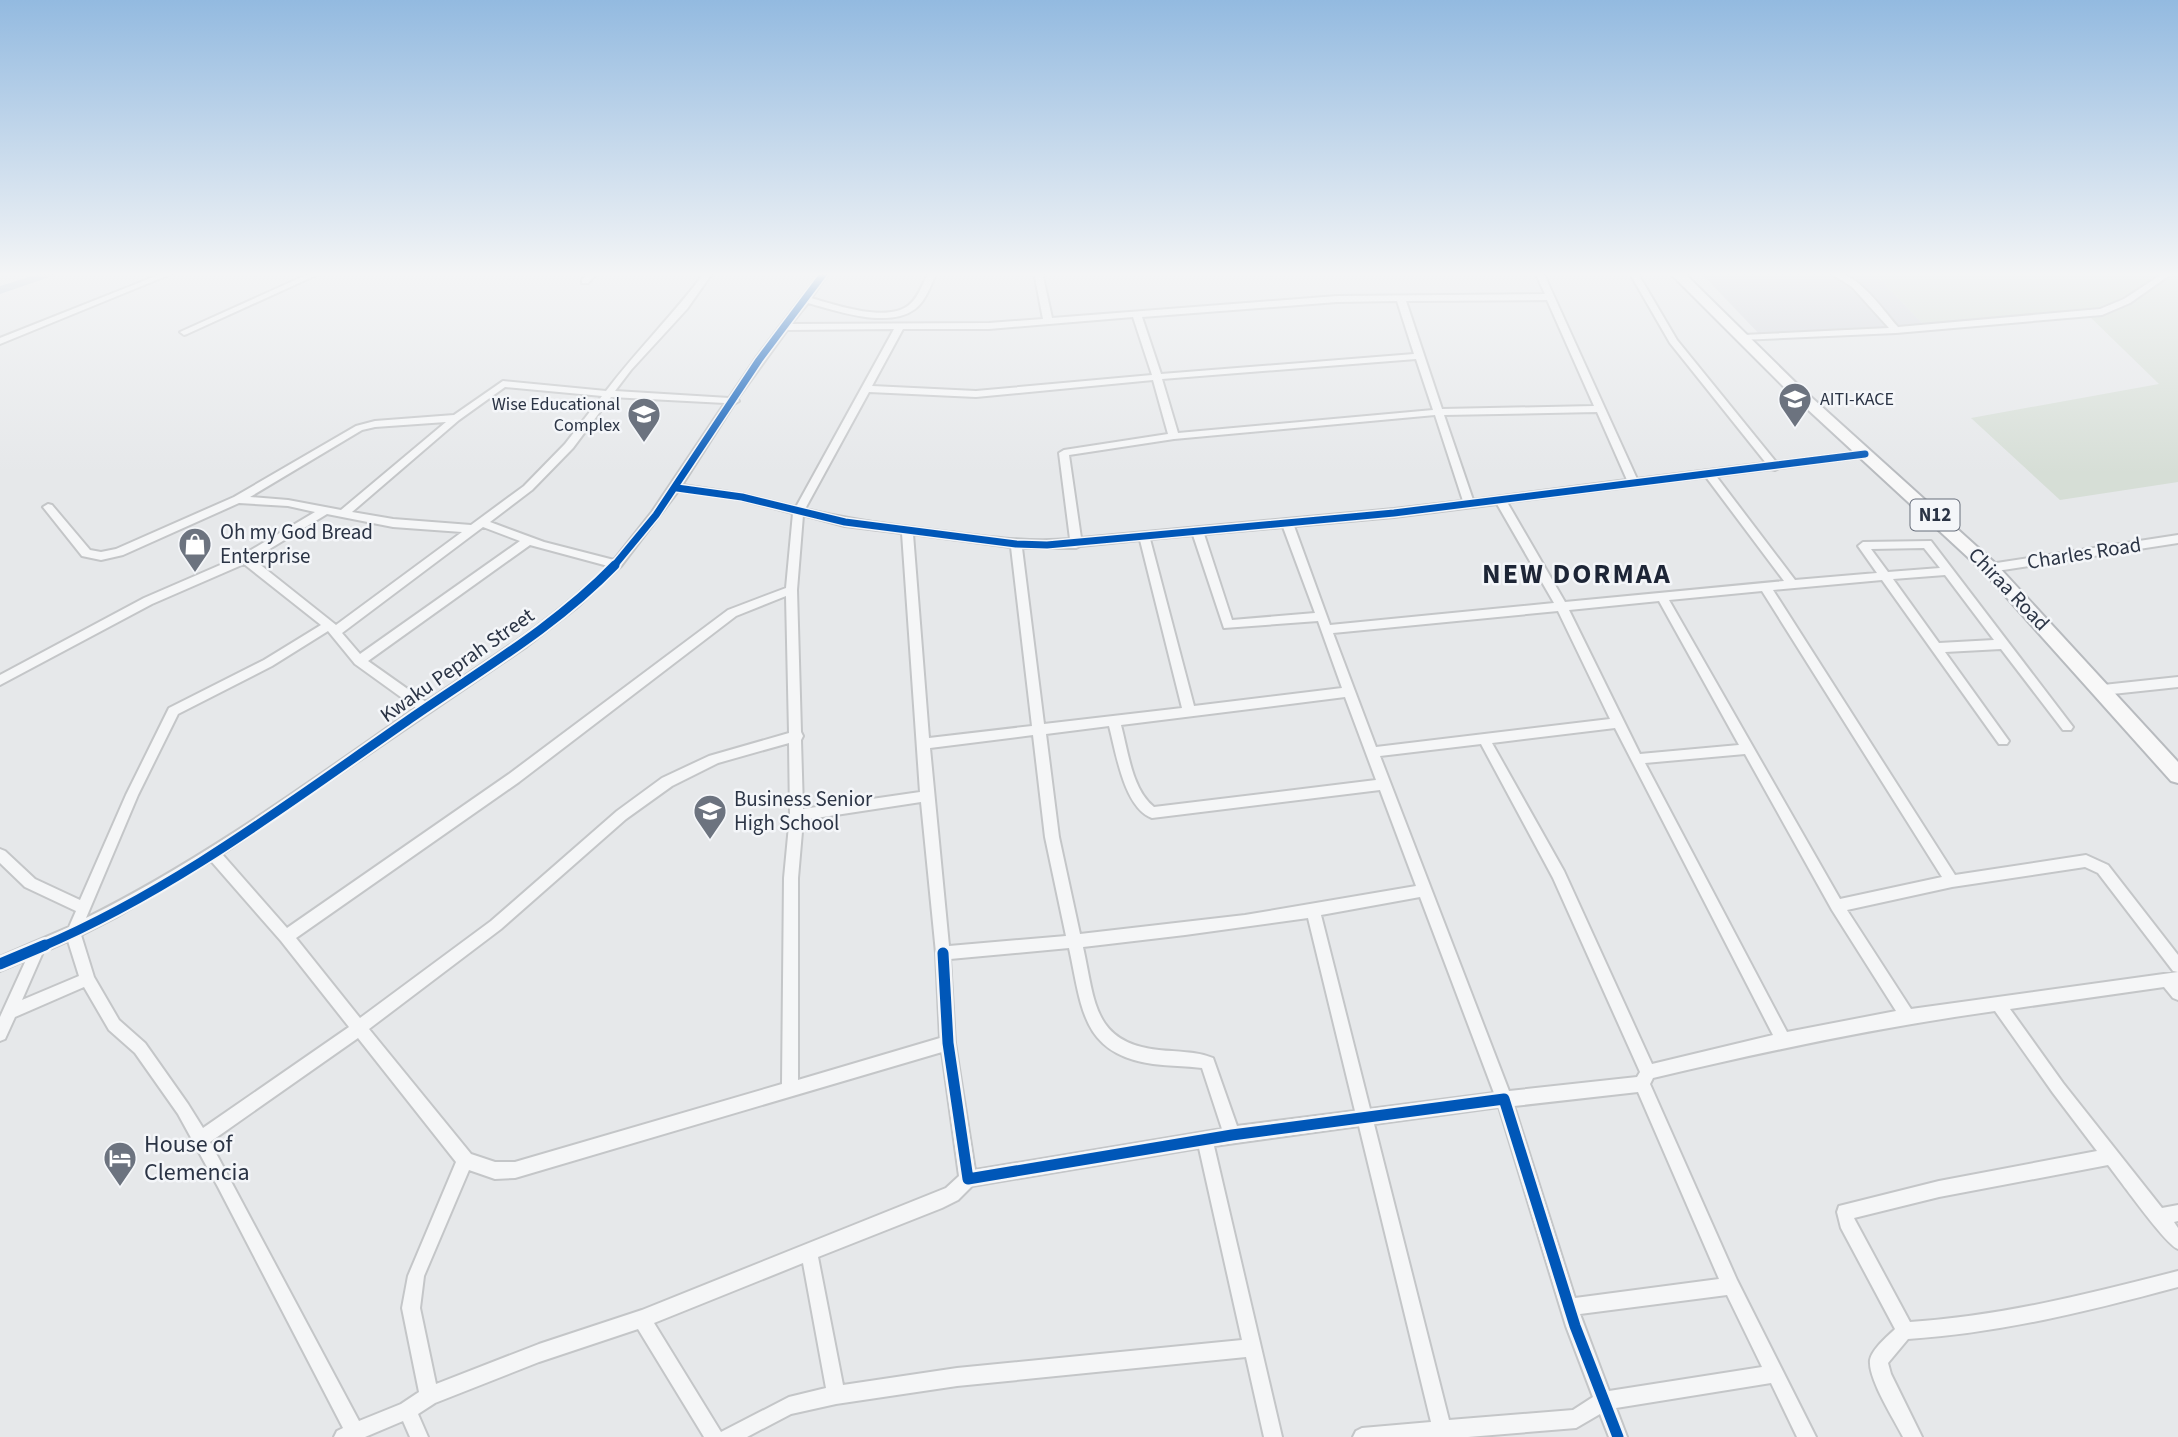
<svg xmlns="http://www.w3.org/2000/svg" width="2178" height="1437" font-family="'Source Sans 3',sans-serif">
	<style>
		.built { fill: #d4d7dd }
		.green { fill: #d6ded6 }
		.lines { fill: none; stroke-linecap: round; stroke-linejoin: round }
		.river { fill: #b4c4d5; fill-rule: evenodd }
		.minor-casing { stroke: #c4c6c8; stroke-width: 4 }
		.trunk-casing { stroke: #b8bbbf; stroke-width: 4 }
		.minor { fill: #f5f6f7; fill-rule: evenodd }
		.trunk { fill: #f8f8f8; fill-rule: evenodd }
		.cycleway-far2-casing { stroke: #f4f6f9; stroke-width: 10 }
		.cycleway-far1-casing { stroke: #f4f6f9; stroke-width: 13 }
		.cycleway-casing { stroke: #f4f6f9; stroke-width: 16 }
		.cycleway-far2 { stroke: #0057b8; stroke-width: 7 }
		.cycleway-far1 { stroke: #0057b8; stroke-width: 9 }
		.cycleway { stroke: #0057b8; stroke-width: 11 }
		.labels { text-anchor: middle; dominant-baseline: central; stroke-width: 5; stroke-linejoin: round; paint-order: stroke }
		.far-poi-label { font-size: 18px; fill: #2b3445; stroke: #f4f6f9; text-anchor: start }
		.shield { fill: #f4f6f9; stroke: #676e7b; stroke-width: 2 }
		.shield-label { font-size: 19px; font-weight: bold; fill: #2b3445 }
		.poi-label { font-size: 21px; fill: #2b3445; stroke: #f4f6f9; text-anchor: start }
		.street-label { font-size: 21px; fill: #2b3445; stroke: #f4f6f9 }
		.near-poi-label { font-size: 24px; fill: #2b3445; stroke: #f4f6f9; text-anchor: start }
		.district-label { font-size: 28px; font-weight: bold; letter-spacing: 2px; fill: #1d2536; stroke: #f4f6f9 }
	</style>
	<rect width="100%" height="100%" fill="#e6e8ea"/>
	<path class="built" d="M1700,272H1873L1926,327L1764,339Z"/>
	<path class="green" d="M1873,272H2178V482L2060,500L1971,418L2159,384L2084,311L1926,327Z"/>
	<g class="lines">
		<path class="river" d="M45,272H64L0,294V286Z"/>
		<defs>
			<path id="minor" d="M166,272H176L0,344V338Z
				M313,272H323L187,334L184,335L180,332Z
				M590,272H599L588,283H582V279Z
				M705,272H713L687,309L631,370L615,391L729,398L756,358L821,272H829L811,298C836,305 887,323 909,305C919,297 923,282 929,272H937C931,284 926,301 915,309C889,329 836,311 808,303L791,324L989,323L1043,319L1034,272H1042L1052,318L1337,296L1545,294L1535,272H1543L1637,479L1766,463L1670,343L1629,272H1637L1677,340L1776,462L1865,451L1870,454L1865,457L1779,468L1775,470L1771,469L1716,476L1795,580L1877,573L1858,546L1863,542L1931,541L2073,727L2071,730H2063L2001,649L1945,652L2009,741L2007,744H1999L1882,580L1773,590L1955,875L2086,855L2108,865L2178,955V1000L2173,998L2164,987L2010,1009L2063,1083L2162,1208L2178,1205V1221L2174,1222L2178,1228V1249C2165,1244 2120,1180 2108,1165L1939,1197L1854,1218L1855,1220L1910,1322C2001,1316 2089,1294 2178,1271V1287C2089,1311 2000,1333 1908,1339L1888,1363L1891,1374L1922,1437H1903C1894,1419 1868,1379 1870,1360C1872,1349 1888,1336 1895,1329L1841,1228L1837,1212L1839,1206L1939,1181L2097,1151L2053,1093L1995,1011C1879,1027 1767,1051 1653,1078L1650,1084L1737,1280L1816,1437H1797L1771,1383L1616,1408L1627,1437H1609L1600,1414L1576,1428L1468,1437H1353L1356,1431L1362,1428L1431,1422L1359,1126L1214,1146L1282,1437H1264L1246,1357L957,1386L836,1404L791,1414L747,1437H704L638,1329L539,1362L435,1403L418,1414L428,1437H410L403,1421L365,1437H334L337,1431L343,1428L218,1187L178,1114L135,1053L109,1030L84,987L15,1017L5,1039L0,1041V1017L26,960L0,971V957L69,927L76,911L25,887L0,863V849L5,851L35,879L80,900L126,795L169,708L264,660L321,625L244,564L152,604L0,685V675L144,598L241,556L315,512L288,506L239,503L123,555L101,560L82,556L43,507L48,504L52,505L90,550L101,552L116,549L234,497L356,426L375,421L454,415L503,381L606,391C638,349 674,314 705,272ZM1547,300L1594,406L1442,409L1406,301ZM1397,301L1414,354L1161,374L1142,317L1337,302ZM1133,317L1152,375L976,391L872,386L903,329H989ZM894,329L796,507L742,494L682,485L734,404L739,401L737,399L787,330ZM1416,359L1433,410L1178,433L1162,379ZM1153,380L1168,434L1064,450L1059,453L1070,539C1026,543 983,536 940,531C895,525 850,520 805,509L869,392L976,397ZM505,387L602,396L565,444L524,486L471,525L393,519L352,512L459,420ZM611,397L725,403L652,512L614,560L544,542L490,522L532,490L573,448ZM1597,412L1627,480L1473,500L1444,415ZM1435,415L1463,501L1394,509L1081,538L1069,455L1174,439ZM446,422L341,510L288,500L250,497L362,430L375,427ZM1706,477L1784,581L1565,602L1507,502ZM678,491L742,500L793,513L786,588L728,610L509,774L287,928L222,854L527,646L576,608L621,566ZM1497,504L1554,603L1330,625L1294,526L1394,517ZM327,514L393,527L462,532L336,625L253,559ZM803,515L845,526L902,533L920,792L803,809L801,740L803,736L801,732L797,590ZM483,527L520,541L360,654L342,633ZM1283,527L1315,613L1232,620L1204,534ZM913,534L1011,547L1032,726L929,738ZM1193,535L1224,628L1318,621L1342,688L1194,706L1150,539ZM1140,540L1182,708L1044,724L1022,548H1076L1080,546ZM530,545L608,566C554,620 489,659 426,702L368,661ZM1924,548L1940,568L1888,572L1871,549ZM1945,575L1994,640L1939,643L1893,579ZM1762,591L1942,877L1840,899L1669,600ZM786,596L789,733L709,756L662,778L617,811L491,921L360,1018L296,938L519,782L736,616ZM1659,601L1739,745L1640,754L1569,610ZM1558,611L1610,719L1376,747L1333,633ZM328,631L355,664L416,708C309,782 203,860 86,918L138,795L178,714L272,666ZM1345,697L1376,780L1154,807C1132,790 1128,751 1121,725ZM1109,726C1116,752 1124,808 1152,818L1380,790L1416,886L1245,915L1080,934L1059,837L1046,734ZM1615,728L1773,1035L1652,1064L1564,871L1492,743ZM1033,735L1045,837L1066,936L949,946L930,748ZM789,743L790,815L784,878L782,1084L515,1162H495L471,1154L369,1029L501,929L626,819L672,786L718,763ZM1481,744L1553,878L1640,1072L1637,1077L1509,1091L1380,756ZM1745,754L1832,910L1896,1011L1787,1032L1645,763ZM921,802L936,953L940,1038L798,1080V878L803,820ZM211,861L281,941L349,1027L203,1128L188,1104L145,1043L119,1020L94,977L81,935L116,917ZM2085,867L2098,873L2173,971L2178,972L1911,1009L1847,910L1952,887ZM1420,897L1494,1093L1370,1109L1321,915ZM1308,918L1355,1111L1237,1126L1213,1058C1196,1051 1177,1052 1159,1050C1092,1043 1095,1000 1083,947L1185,935ZM68,941L79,976L22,1000L43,952ZM1069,948C1082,1007 1081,1054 1153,1064C1169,1066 1186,1066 1202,1068L1222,1129L975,1170L955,1043L950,959ZM358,1038L456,1162L408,1276L402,1308L419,1392L401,1404L359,1421L210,1142ZM942,1052L959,1176L946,1188L642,1310L539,1344L436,1384L420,1308L424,1276L469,1170L495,1179L515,1178ZM1638,1092L1719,1279L1575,1298L1514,1106ZM1499,1107L1566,1326L1593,1397L1573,1410L1449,1420L1374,1124ZM1199,1148L1242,1340L957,1368L843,1385L818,1257L942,1208L958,1200L972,1186ZM803,1263L826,1388L789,1397L721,1432L654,1323ZM1727,1295L1762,1367L1609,1391L1580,1314Z
				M1829,272C1857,270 1881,308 1898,327L2100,309L2124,299L2165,272H2174L2130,303L2102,315L1896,333L1740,340L1738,338L1743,335L1889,328L1852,287Z
				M2178,535V543L1990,572L1985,568L1990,564Z
				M2178,677V687L2103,695L2097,690L2103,685Z"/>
			<path id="trunk" d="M1669,272H1683L1801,388L1996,564L2178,762V783L2171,781L1984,572L1791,394Z"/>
		</defs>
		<use href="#minor" class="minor-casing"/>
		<use href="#trunk" class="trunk-casing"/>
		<use href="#minor" class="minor"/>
		<use href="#trunk" class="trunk"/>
		<defs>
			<path id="cycleway-far2" d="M677,488L742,497L845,522L1016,544L1047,545L1394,513L1865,454
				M613,567L656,515L759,360L825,272"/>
			<path id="cycleway-far1" d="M41,947C173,891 290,802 407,721C479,671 554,628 615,565"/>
			<path id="cycleway" d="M943,953L948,1043L968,1179L1232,1135L1504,1099L1575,1326L1618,1437
				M0,964L45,945"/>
		</defs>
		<use href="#cycleway-far2" class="cycleway-far2-casing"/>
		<use href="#cycleway-far1" class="cycleway-far1-casing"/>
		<use href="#cycleway" class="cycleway-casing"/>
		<use href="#cycleway-far2" class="cycleway-far2"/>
		<use href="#cycleway-far1" class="cycleway-far1"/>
		<use href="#cycleway" class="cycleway"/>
	</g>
	<linearGradient id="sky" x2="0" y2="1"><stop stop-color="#93bae0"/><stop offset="0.58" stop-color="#f4f5f6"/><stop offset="1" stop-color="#f4f5f6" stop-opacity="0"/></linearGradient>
	<rect width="2178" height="473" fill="url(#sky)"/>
	<defs>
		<symbol id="school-pin" viewBox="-11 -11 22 30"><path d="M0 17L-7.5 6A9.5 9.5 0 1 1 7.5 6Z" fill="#6c737f" stroke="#f4f6f9"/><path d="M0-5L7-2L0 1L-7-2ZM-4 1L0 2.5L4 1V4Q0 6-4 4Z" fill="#fff"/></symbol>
		<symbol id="shop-pin" viewBox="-11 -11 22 30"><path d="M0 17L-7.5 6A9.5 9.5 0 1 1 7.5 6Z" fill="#6c737f" stroke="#f4f6f9"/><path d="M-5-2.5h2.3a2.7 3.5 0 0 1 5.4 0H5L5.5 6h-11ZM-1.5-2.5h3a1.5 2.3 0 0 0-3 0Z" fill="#fff"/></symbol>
		<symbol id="hotel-pin" viewBox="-11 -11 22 30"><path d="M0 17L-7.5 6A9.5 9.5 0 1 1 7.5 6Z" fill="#6c737f" stroke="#f4f6f9"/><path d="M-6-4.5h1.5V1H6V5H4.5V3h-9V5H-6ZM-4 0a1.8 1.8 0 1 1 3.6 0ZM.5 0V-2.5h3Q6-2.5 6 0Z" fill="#fff"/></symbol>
	</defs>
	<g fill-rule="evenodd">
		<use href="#school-pin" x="1776" y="380" width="38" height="52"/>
		<use href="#school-pin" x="625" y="395" width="38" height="52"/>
		<use href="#shop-pin" x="176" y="525" width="38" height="52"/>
		<use href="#school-pin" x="691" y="792" width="38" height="52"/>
		<use href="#hotel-pin" x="101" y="1139" width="38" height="52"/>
	</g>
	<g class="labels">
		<g class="far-poi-label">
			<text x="1820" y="399">AITI-KACE</text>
			<text x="620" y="404" text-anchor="end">Wise Educational<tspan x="620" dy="21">Complex</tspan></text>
		</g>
		<rect class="shield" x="1910.5" y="499.5" width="49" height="31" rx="5"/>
		<g class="shield-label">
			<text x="1935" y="515">N12</text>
		</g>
		<g class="poi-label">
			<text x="220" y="532">Oh my God Bread<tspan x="220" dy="24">Enterprise</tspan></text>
			<text x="734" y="799">Business Senior<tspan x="734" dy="24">High School</tspan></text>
		</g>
		<g class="street-label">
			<text transform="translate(2084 553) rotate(-9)">Charles Road</text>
			<text transform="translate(2009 589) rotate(46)">Chiraa Road</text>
			<text transform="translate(457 665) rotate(-35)">Kwaku Peprah Street</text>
		</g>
		<g class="near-poi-label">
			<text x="144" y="1144">House of<tspan x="144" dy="28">Clemencia</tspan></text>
		</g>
		<g class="district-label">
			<text x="1577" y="574">NEW DORMAA</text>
		</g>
	</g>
</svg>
